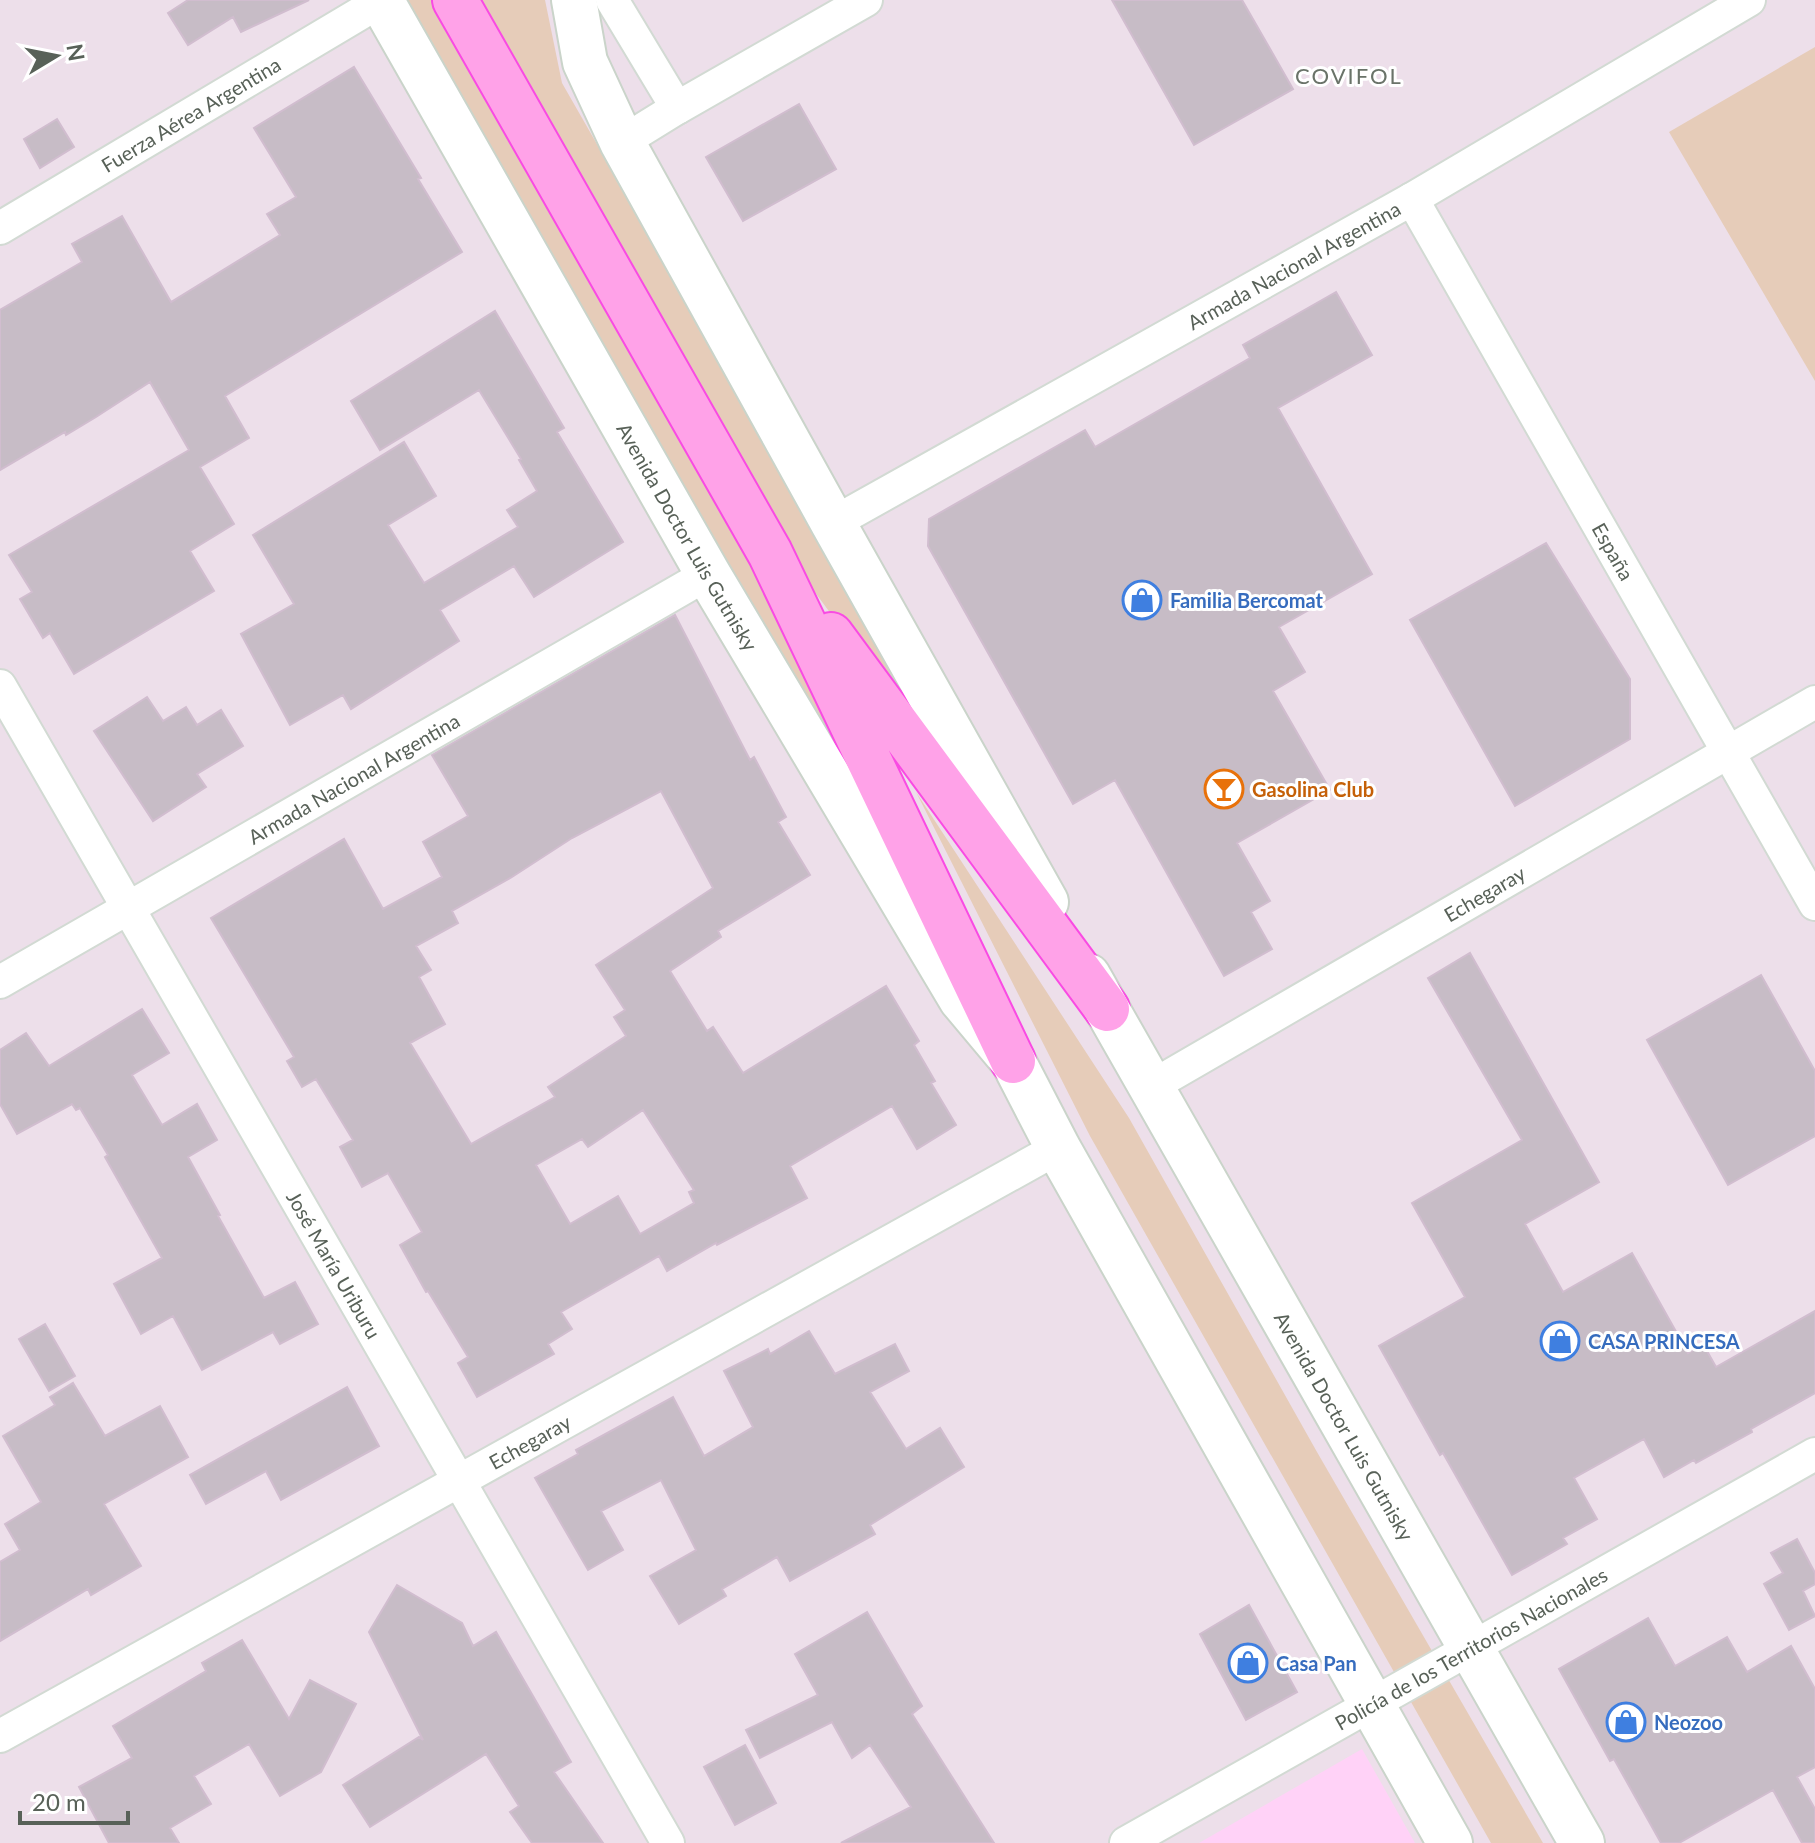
<svg xmlns="http://www.w3.org/2000/svg" width="1815" height="1843" font-family="Lato,sans-serif">
	<style>
		.commercial { fill: #ffd2f7 }
		.green { fill: #e6ccb9 }
		.building { fill: #c7bcc6; stroke: #d1bdcf; stroke-width: 2; fill-rule: evenodd }
		.lines { fill: none; stroke-linecap: round; stroke-linejoin: round }
		.minor-casing { stroke: #d2dad3; stroke-width: 36 }
		.secondary-casing { stroke: #cad4ca; stroke-width: 48 }
		.primary-casing { stroke: #f94be3; stroke-width: 48 }
		.minor { stroke: #fff; stroke-width: 32 }
		.secondary { stroke: #fff; stroke-width: 44 }
		.primary { stroke: #ffa2e8; stroke-width: 44 }
		.labels { text-anchor: middle; dominant-baseline: central; stroke-width: 6; stroke-linejoin: round; paint-order: stroke }
		.street-label { font-size: 20px; fill: #586158; stroke: #fff }
		.shop-label { font-size: 20px; font-weight: bold; fill: #366cbe; stroke: #fff; text-anchor: start }
		.food-label { font-size: 20px; font-weight: bold; fill: #c56008; stroke: #fff; text-anchor: start }
		.neighbourhood-label { font-size: 22px; letter-spacing: 2px; fill: #6a7369; stroke: #fff }
	</style>
	<rect width="100%" height="100%" fill="#eddfea"/>
	<path class="commercial" d="M1362,1749L1415,1843H1199Z"/>
	<path class="green" d="M400,0H545L562,83L987,826L706,444L961,968Z
		M1815,47V381L1669,132Z
		M916,792L1129,1118L1317,1452L1543,1843H1491L1090,1136Z"/>
	<path class="building" d="M188,0H309L241,32L233,17L188,45L168,13Z
		M1112,0H1242L1293,89L1194,145Z
		M354,67L421,178L418,179L462,252L225,396L249,438L200,467L234,524L190,551L214,591L74,674L50,633L43,638L20,599L32,592L9,555L189,450L150,382L96,417L66,435L65,432L0,470V310L82,262L72,244L122,216L171,302L280,235L267,214L296,197L254,128Z
		M799,104L836,169L743,221L706,157Z
		M57,119L74,147L40,168L24,139Z
		M1336,292L1372,355L1278,408L1372,574L1279,627L1305,672L1273,691L1330,790L1237,843L1270,901L1251,912L1272,949L1224,976L1115,780L1073,804L928,546L929,519L1085,430L1095,447L1250,358L1243,345Z
		M495,311L564,428L557,432L623,542L534,597L514,566L440,610L459,641L351,709L343,695L290,725L241,634L294,604L253,535L404,442L436,496L388,525L424,583L518,527L507,510L537,491L519,460L521,459L479,390L380,450L351,401Z
		M1546,543L1630,679V739L1515,806L1410,620Z
		M675,615L750,760L754,757L786,817L778,822L810,875L718,931L721,937L670,971L707,1031L713,1027L743,1073L886,986L919,1041L914,1045L935,1081L931,1083L956,1125L917,1149L892,1106L790,1166L807,1198L717,1245L716,1243L667,1271L659,1256L561,1312L572,1329L548,1344L554,1354L477,1397L458,1363L468,1357L428,1291L426,1292L400,1245L422,1232L388,1173L362,1187L340,1147L353,1140L316,1079L302,1087L287,1061L294,1057L211,918L344,839L383,909L442,877L423,842L468,816L432,755ZM661,791L713,888L596,965L625,1010L614,1017L626,1036L548,1087L555,1097L471,1144L410,1043L445,1024L419,977L431,970L416,946L458,923L452,911L512,877L572,838ZM643,1110L694,1190L689,1192L694,1203L640,1234L618,1196L570,1224L536,1165L582,1139L588,1147Z
		M147,697L163,721L186,707L197,725L221,710L243,746L197,774L206,787L153,821L94,731Z
		M1470,953L1599,1182L1525,1224L1563,1292L1632,1253L1688,1353L1703,1344L1716,1367L1815,1311V1393L1751,1429L1752,1432L1696,1463L1694,1460L1664,1477L1644,1439L1574,1478L1597,1519L1563,1538L1567,1544L1512,1575L1443,1453L1440,1455L1379,1346L1465,1297L1412,1203L1522,1140L1428,978Z
		M1761,975L1815,1071V1136L1728,1185L1647,1040Z
		M142,1009L169,1053L132,1075L162,1125L197,1104L217,1140L188,1157L220,1215L218,1216L264,1298L295,1282L318,1324L280,1344L273,1332L202,1370L173,1316L141,1334L114,1284L162,1258L105,1157L108,1155L80,1108L76,1110L72,1104L17,1134L0,1104V1050L26,1033L49,1066Z
		M45,1324L75,1376L49,1391L19,1339Z
		M809,1331L835,1374L895,1344L909,1371L870,1392L906,1449L940,1428L964,1467L870,1525L875,1534L790,1581L777,1557L722,1589L726,1596L679,1624L650,1576L696,1550L661,1480L601,1511L623,1550L588,1570L535,1478L578,1454L576,1450L673,1397L704,1456L753,1427L724,1371L768,1349L770,1354Z
		M73,1383L105,1436L160,1406L188,1457L104,1504L141,1566L91,1595L88,1589L0,1641V1562L20,1550L5,1524L41,1502L3,1436L55,1405L50,1397Z
		M347,1387L379,1446L281,1500L266,1471L206,1504L190,1475Z
		M1797,1539L1815,1573V1584L1803,1591L1815,1616L1789,1630L1764,1584L1783,1573L1771,1553Z
		M397,1585L462,1623L473,1646L496,1632L571,1762L554,1772L603,1843H532L510,1812L519,1806L486,1754L370,1827L343,1785L419,1737L423,1740L369,1632Z
		M1249,1605L1297,1692L1246,1720L1200,1634Z
		M867,1612L922,1706L912,1714L994,1843H841L911,1807L870,1745L852,1758L832,1722L760,1758L746,1730L818,1695L795,1654Z
		M1648,1618L1675,1666L1727,1637L1747,1672L1791,1646L1815,1689V1767L1797,1777L1815,1809V1843H1802L1773,1790L1679,1843H1661L1614,1759L1610,1761L1559,1669Z
		M242,1640L289,1719L310,1680L356,1704L321,1772L280,1796L249,1744L194,1776L211,1804L170,1828L179,1843H109L79,1787L132,1758L113,1726L206,1671L202,1663Z
		M745,1745L776,1803L735,1825L704,1767Z"/>
	<g class="lines">
		<defs>
			<g id="minor">
				<path d="M612,0L677,108"/>
				<path d="M622,142L677,108L866,0"/>
				<path id="s1" d="M1412,199L1815,904"/>
				<path id="s2" d="M0,228L381,1"/>
				<path id="s3" d="M833,523L1412,199L1749,0"/>
				<path id="s4" d="M0,686L668,1843"/>
				<path id="s5" d="M0,982L708,574"/>
				<path id="s6" d="M1152,1086L1815,702"/>
				<path id="s7" d="M0,1736L1058,1148"/>
				<path id="s8" d="M1126,1843L1815,1454"/>
			</g>
			<g id="secondary">
				<path id="s9" d="M381,0L708,574L961,999L1013,1061L1058,1148L1450,1843"/>
				<path d="M574,0L585,62L622,142L833,523L1046,902"/>
				<path id="s10" d="M1088,976L1582,1843"/>
			</g>
			<path id="primary" d="M455,0L770,553L1013,1061
				M831,635L1107,1009"/>
		</defs>
		<use href="#minor" class="minor-casing"/>
		<use href="#secondary" class="secondary-casing"/>
		<use href="#primary" class="primary-casing"/>
		<use href="#minor" class="minor"/>
		<use href="#secondary" class="secondary"/>
		<use href="#primary" class="primary"/>
	</g>
	<defs>
		<symbol id="shop-ring" viewBox="-11 -11 22 22"><circle r="9.5" fill="#fff" stroke="#3f7fe0" stroke-width="1.5"/><path d="M-5-2.5h2.3a2.7 3.5 0 0 1 5.4 0H5L5.5 6h-11ZM-1.5-2.5h3a1.5 2.3 0 0 0-3 0Z" fill="#3f7fe0"/></symbol>
		<symbol id="bar-ring" viewBox="-11 -11 22 22"><circle r="9.5" fill="#fff" stroke="#e8710a" stroke-width="1.5"/><path d="M-6-5H6L.8 .8V4.5H3.5V6h-7V4.5H-.8V.8Z" fill="#e8710a"/></symbol>
	</defs>
	<g fill-rule="evenodd">
		<use href="#shop-ring" x="1120" y="578" width="44" height="44"/>
		<use href="#bar-ring" x="1202" y="767" width="44" height="44"/>
		<use href="#shop-ring" x="1538" y="1319" width="44" height="44"/>
		<use href="#shop-ring" x="1226" y="1641" width="44" height="44"/>
		<use href="#shop-ring" x="1604" y="1700" width="44" height="44"/>
	</g>
	<g class="labels">
		<g class="street-label">
			<text stroke="none"><textPath href="#s2" startOffset="222">Fuerza Aérea Argentina</textPath></text>
			<text stroke="none"><textPath href="#s3" startOffset="528">Armada Nacional Argentina</textPath></text>
			<text stroke="none"><textPath href="#s9" startOffset="618">Avenida Doctor Luis Gutnisky</textPath></text>
			<text stroke="none"><textPath href="#s1" startOffset="406">España</textPath></text>
			<text stroke="none"><textPath href="#s5" startOffset="408">Armada Nacional Argentina</textPath></text>
			<text stroke="none"><textPath href="#s6" startOffset="384">Echegaray</textPath></text>
			<text stroke="none"><textPath href="#s4" startOffset="668">José María Uriburu</textPath></text>
			<text stroke="none"><textPath href="#s10" startOffset="518">Avenida Doctor Luis Gutnisky</textPath></text>
			<text stroke="none"><textPath href="#s7" startOffset="606">Echegaray</textPath></text>
			<text stroke="none"><textPath href="#s8" startOffset="396">Policía de los Territorios Nacionales</textPath></text>
		</g>
		<g class="shop-label">
			<text x="1170" y="600">Familia Bercomat</text>
			<text x="1588" y="1341">CASA PRINCESA</text>
			<text x="1276" y="1663">Casa Pan</text>
			<text x="1654" y="1722">Neozoo</text>
		</g>
		<g class="food-label">
			<text x="1252" y="789">Gasolina Club</text>
		</g>
		<g class="neighbourhood-label">
			<text x="1349" y="75">COVIFOL</text>
		</g>
	</g>
	<g transform="translate(56 56) rotate(80)" stroke="#ffffff" stroke-width="6" paint-order="stroke">
	<path d="M0-6L14 30L0 20L-14 30Z" fill="#586158"/>
	<text y="-12" font-size="22" font-weight="bold" text-anchor="middle" fill="#586158">N</text>
	</g>
	<path d="M20 1811v12h108v-12" fill="none" stroke="#586158" stroke-width="4"/>
	<text x="32" y="1811" font-size="24" fill="#586158" stroke="#ffffff" stroke-width="6" paint-order="stroke">20 m</text>
</svg>
